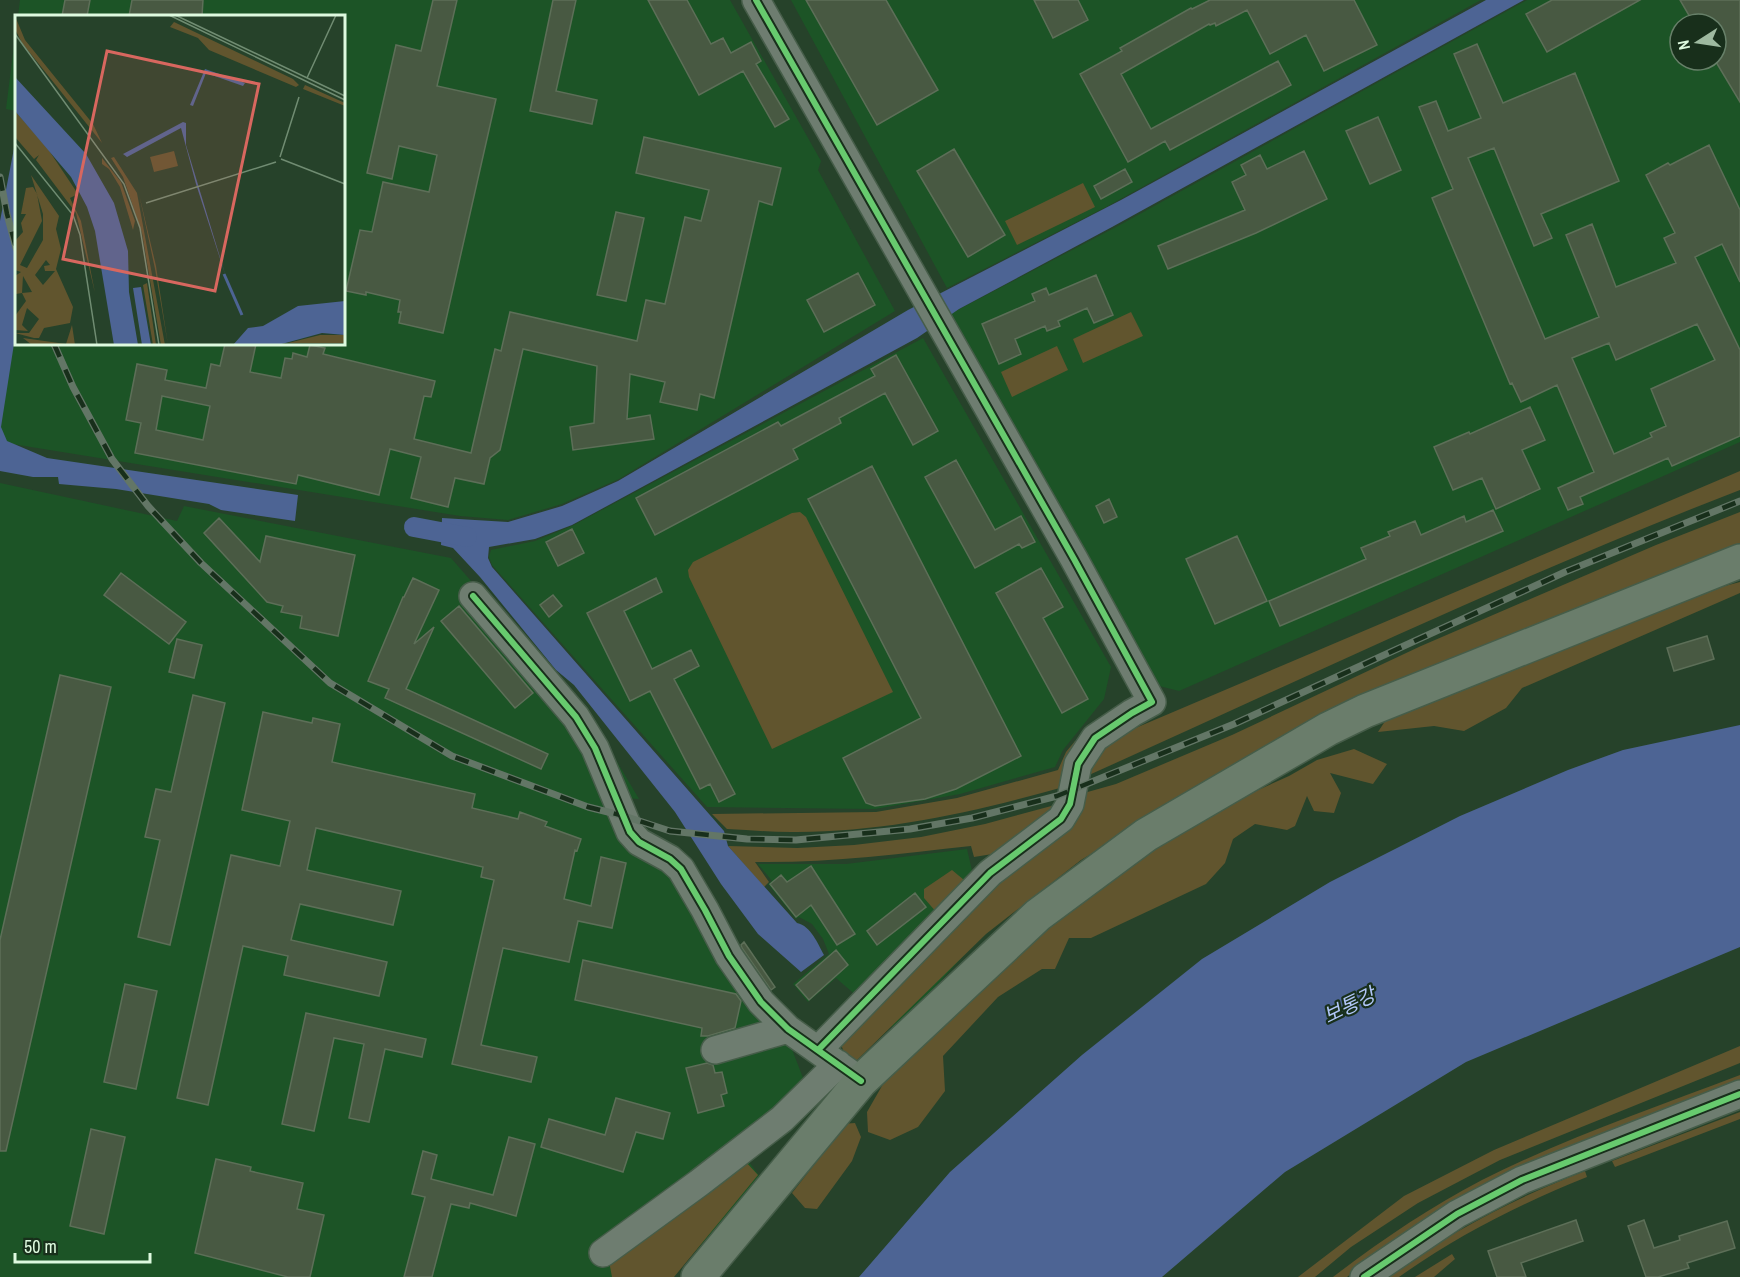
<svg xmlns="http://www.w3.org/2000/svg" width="1740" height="1277" font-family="'Archivo Narrow','Noto Sans KR',sans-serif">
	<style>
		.built { fill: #1c5426; fill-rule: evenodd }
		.green { fill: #61552e }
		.water { fill: #4d6494 }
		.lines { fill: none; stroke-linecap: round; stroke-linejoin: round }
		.canal { stroke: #4d6494; stroke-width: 20 }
		.building { fill: #485942; stroke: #5d6f58; stroke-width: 1.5; fill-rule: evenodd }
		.minor-casing { stroke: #465d49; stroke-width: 30 }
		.major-casing { stroke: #465d49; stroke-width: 36 }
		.minor { stroke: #6e7d70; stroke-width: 27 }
		.major { stroke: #6a7d6b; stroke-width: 33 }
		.rail-casing { stroke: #637666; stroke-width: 7 }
		.rail { stroke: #182f1b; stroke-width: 4.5; stroke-dasharray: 14; stroke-linecap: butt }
		.cycleway-casing { stroke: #182f1b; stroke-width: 10 }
		.cycleway { stroke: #67ca6e; stroke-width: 6 }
		.labels { text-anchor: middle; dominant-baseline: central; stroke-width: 4.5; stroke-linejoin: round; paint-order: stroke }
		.water-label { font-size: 20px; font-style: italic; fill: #b1c6f7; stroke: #182f1b }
		.inset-river { fill: none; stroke: #4d6494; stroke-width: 3 }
		.inset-road { fill: none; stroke: #708c72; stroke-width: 1.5 }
		.view { fill: #d8675f; fill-opacity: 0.15; stroke: #d8675f; stroke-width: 3 }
		.inset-edge { fill: none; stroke: #defadf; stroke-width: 3 }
	</style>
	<rect width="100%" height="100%" fill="#26422a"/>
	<path class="built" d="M20,0H730L821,161L818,170L895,311L619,479L562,504L508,520L460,516L0,442V418L16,295V344H344V16H18Z
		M791,0H1481L1106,207L947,288Z
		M1527,0H1740V442L1179,691L1159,686L950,314L1118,226ZM1680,24H1716V60H1680Z
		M16,29V111L6,109Z
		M923,338L1111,667L1104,699L1063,750L1055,767L960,794L875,809L707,807L492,565L489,557L491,550L535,541L572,526Z
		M0,483L177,521L184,506L451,558L593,721L639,799L611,797L667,864L788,1039L805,1083L734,1142L761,1178L672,1277H0Z
		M967,849L986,931L896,1030L836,978L808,1002L793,984L829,954L823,939L812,924L799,917L796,919L768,884L772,881L758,864H846Z"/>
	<path class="green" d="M1083,183L1095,207L1017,245L1005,221Z
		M1131,312L1143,336L1083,363L1073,339Z
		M1057,346L1068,370L1012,397L1001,372Z
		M1740,471V490C1519,575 1305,678 1089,775L1095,755L1119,735Z
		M800,512L806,517L893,692L772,749L689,577L688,570L693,562L792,513Z
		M1740,512V543L1396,685L1174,804L1081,860L986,934L854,1063C846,1057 842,1050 840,1040L971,908L1069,823L1084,793L1116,784L1232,735L1421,646L1656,545Z
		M1740,582V593L1522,688L1506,708L1464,731L1434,726L1378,732L1389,715L1721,587Z
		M1075,741L1081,743L1067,786C979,811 884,833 791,832C770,832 749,830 727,829L712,814L876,812L957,798L1058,770L1066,752Z
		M1354,749L1387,764L1373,784L1330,773L1341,793L1334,813L1314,811L1307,796L1295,826L1287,830L1255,824L1233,839L1225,863L1206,884L1091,938H1069L1055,969H1042L998,997L943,1056L945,1091L918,1127L890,1140L868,1132L867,1112L902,1051L1023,939L1138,858L1227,804L1289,776L1317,760Z
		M1055,805V810L1011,851L974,857L971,846C898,854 828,863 755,862L769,882L764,887L728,846L797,848L854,845L921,837L985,824Z
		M952,870L964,880L937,913L924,898V889Z
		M1740,1046V1063L1500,1160L1418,1203L1351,1247L1315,1277H1298L1404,1196L1494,1150Z
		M1740,1075V1084L1367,1261L1347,1277H1333C1380,1241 1430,1207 1482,1180C1565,1138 1654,1108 1740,1075Z
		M1740,1112V1119L1615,1167L1612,1161Z
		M855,1123L861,1137L852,1161L817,1209L805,1208L792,1193L817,1161L826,1144L841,1124Z
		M745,1161L758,1175L674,1277H612L609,1261Z
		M1585,1171L1587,1177C1520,1204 1458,1235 1399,1277H1387C1449,1233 1514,1198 1585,1171Z
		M1452,1254L1455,1259L1434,1277H1415Z"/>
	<path class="water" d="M1486,0H1524L1112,227L959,309L917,338L572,525L535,539L489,547L488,558L492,567L724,831L728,846L797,923C811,926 818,944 824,955L801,972L758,934L721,884L675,812L574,685L556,670L480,577L453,548L441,545L442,518L508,522L562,506L618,481L908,310L1121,200Z
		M16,138V331L1,427L7,441L47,458L298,495L295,521L221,510L209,504L116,489L59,484L58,477H33L0,471V221Z
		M1740,725V947L1466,1062L1285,1172L1162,1277H859L950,1172L1082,1055L1202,959L1330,882L1460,816L1568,770L1623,750Z"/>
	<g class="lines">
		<path class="canal" d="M414,527L467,537"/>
	</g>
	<path class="building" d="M65,0H90L87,16H62Z
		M132,0H203L202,16H129Z
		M433,0H457L437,86L496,99L443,333L399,323L401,312H398L400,300L366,292V295L346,291L360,230L372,232L383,182L429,192L437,155L399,146L392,179L367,173L396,45L421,51Z
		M553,0H576L556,91L597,100L592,124L530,111Z
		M648,0H687L711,44L723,38L731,53L751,42L761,61L756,64L789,119L775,127L743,71L699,95Z
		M806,0H886L938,90L877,125Z
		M1034,0H1078L1088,20L1053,38Z
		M1210,0H1354L1377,45L1324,71L1306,35L1270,54L1247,10L1216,26L1215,23L1210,25L1209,24L1121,74L1151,129L1278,61L1291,85L1170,150L1165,141L1128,162L1080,74L1122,51L1120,48L1191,8L1192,9Z
		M1552,0H1640L1547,52L1526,14Z
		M1680,0H1740V102L1716,62V24H1694Z
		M1477,44L1503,103L1575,73L1619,181L1541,214L1552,238L1534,246L1494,148L1468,158L1545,339L1599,317L1566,235L1592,224L1616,287L1676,263L1664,238L1675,233L1646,175L1668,163L1670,165L1709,145L1740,210V282L1722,244L1695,257L1740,350V436L1672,466L1668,458L1580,497L1583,504L1568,510L1558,488L1594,472L1557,385L1521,402L1512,383L1510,384L1432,198L1453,189L1419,107L1436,101L1448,131L1481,118L1454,54ZM1697,324L1715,360L1651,389L1666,426L1650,433L1652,437L1614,454L1572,358L1609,343L1616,360Z
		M1378,117L1401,170L1370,184L1346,131Z
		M644,137L781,168L772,205L759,201L714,398L700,394L697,410L660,402L665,382L630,374L627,419L650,415L654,439L573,450L570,427L594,423L597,366L523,349L500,450L490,458L484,484L455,478L448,507L411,498L421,457L390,449L379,495L298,475L296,484L135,453L141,423L126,420L137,364L167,370L165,380L206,388L211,364L220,366L225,344H256L250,372L281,378L285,358L292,359L293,353L307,357L310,345L325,348L323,354L435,381L431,397L424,396L414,439L471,453L495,349L501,351L510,312L637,341L646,300L665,304L685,217L701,221L709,190L636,173ZM162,396L210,406L203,440L156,430Z
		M954,149L1005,235L968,257L917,171Z
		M1304,151L1327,199L1256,233L1168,269L1158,246L1245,210L1232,182L1246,175L1241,165L1260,155L1267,169Z
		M1125,169L1132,182L1101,199L1094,186Z
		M616,212L644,218L626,301L597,295Z
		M858,273L875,305L824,332L807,300Z
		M1096,275L1113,315L1094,323L1087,308L1058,321L1060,326L1047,331L1045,326L1015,339L1021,354L999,364L982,324L1035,301L1032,294L1046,288L1049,295Z
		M896,355L938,431L913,445L885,393L839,418L841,423L793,449L798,459L655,535L636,498L778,422L781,426L875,376L871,369Z
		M1530,407L1545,440L1522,450L1540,489L1496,509L1482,478L1453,490L1434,447L1469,432L1470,434Z
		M956,460L995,530L1021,516L1035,542L1022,548L1019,544L975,568L925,477Z
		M872,466L1021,756L956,789L925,799L875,806L866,803L843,758L921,718L808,499Z
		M1109,499L1117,517L1104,523L1096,506Z
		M1493,510L1503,531L1280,626L1269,601L1366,559L1361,548L1390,536L1388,532L1415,521L1421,535L1464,516L1466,522Z
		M219,518L260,562L266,536L355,555L338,636L300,628L302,616L281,612L283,606L267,602L204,533Z
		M572,529L584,553L558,566L546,542Z
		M1237,536L1267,601L1215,624L1186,559Z
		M1041,568L1063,607L1043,618L1088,699L1062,713L996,593Z
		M121,573L186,622L169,644L104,595Z
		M413,578L439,590L414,644L434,627L406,689L548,754L541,769L385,698L389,689L368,681L403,597H404Z
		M656,578L662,592L624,611L652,669L691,650L699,666L674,679L735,794L719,802L710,784L700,789L650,691L630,701L587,613Z
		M553,595L562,606L549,617L540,605Z
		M459,606L533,693L515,708L441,621Z
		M1707,636L1714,659L1674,671L1667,648Z
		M177,639L202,645L194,678L169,672Z
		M60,675L111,687L6,1151H0V940Z
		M193,695L225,703L170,945L138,937L160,840L145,837L156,789L171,792Z
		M263,712L312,723L313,718L340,724L332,762L475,794L472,808L518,819L520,812L547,822L545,826L581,839L577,851L575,850L564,899L591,906L601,857L626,863L612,928L578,921L569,962L503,948L481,1045L537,1057L531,1082L452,1064L494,880L481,877L483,867L316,828L307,870L401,891L393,925L300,904L291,940L387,962L379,996L284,975L288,956L243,946L208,1105L177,1098L231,855L280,866L290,821L242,810Z
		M811,866L855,934L837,945L811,905L796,917L770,884L781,875L787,882Z
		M915,893L926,907L877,945L867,931Z
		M744,942L775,987L771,990L742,948L741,945Z
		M836,950L848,965L809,1000L796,985Z
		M583,960L736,994L741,1001L735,1028L708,1036H701L702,1028L575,1000Z
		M125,984L157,991L136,1089L104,1082Z
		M306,1013L426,1039L422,1057L385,1049L369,1122L349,1118L364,1044L334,1038L314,1131L282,1124Z
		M707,1063L713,1065L715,1073L722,1072L727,1093L721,1095L724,1106L698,1113L686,1068Z
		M616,1098L670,1113L663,1139L636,1132L623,1172L541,1147L549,1119L605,1135Z
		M91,1129L125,1137L104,1234L70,1226Z
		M509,1137L535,1144L516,1216L470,1203L469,1208L451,1204L432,1277H404L425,1197L412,1194L423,1151L437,1155L431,1179L493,1195Z
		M216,1159L251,1167L250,1171L303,1183L297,1209L324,1215L310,1277H288L195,1253Z
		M1576,1220L1583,1241L1521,1263L1526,1277H1497L1488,1251Z
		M1644,1220L1654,1248L1680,1240L1679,1236L1727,1221L1735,1248L1687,1263L1689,1268L1658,1277H1646L1628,1226Z"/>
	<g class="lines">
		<defs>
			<path id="minor" d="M756,0L1074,559L1152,702L1132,713L1095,738L1078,764L1070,804L1061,819L990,873L819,1049
				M473,596L576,717L595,748L630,832L639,842L670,859L681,869L705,910L729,956L761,1002L788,1029L861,1081
				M715,1050L788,1029
				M603,1253L699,1183L782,1119L838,1064
				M1364,1277L1457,1214L1522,1180L1740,1094"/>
			<path id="major" d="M698,1277L861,1081L1038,915L1146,835L1328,729L1365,711L1740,561"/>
		</defs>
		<use href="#minor" class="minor-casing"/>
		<use href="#major" class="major-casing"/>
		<use href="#minor" class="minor"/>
		<use href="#major" class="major"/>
		<defs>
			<path id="rail" d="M0,177L7,214L16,248
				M54,344L73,387L112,459L148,506L201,563L330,683L452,756L588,807L624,816L670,831L747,839L796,840L910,829L972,818L1057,796L1234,724L1565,572L1740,501"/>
		</defs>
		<use href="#rail" class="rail-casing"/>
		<use href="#rail" class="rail"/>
		<defs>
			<path id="cycleway" d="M756,0L1074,559L1152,702L1132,713L1095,738L1078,764L1070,804L1061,819L990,873L819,1049
				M473,596L576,717L595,748L630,832L639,842L670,859L681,869L705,910L729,956L761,1002L788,1029L861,1081
				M1364,1277L1457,1214L1522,1180L1740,1094"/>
		</defs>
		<use href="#cycleway" class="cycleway-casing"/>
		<use href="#cycleway" class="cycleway"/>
	</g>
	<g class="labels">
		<g class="water-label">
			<text transform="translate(1349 1005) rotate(-26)">보통강</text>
		</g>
	</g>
	<g transform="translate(15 15)">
		<rect width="330" height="330" fill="#26422a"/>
		<path d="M0,1L10,25L78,109L87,128L7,28L0,14ZM159,7L278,64L284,70L281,72L194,35L183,23L155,12ZM290,70L330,88V91L288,74ZM0,96L33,134L63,179L55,183L66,206L80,278L61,198L21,145L24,140L19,144L0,122ZM159,136L163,151L139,157L135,142ZM99,142L122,178L150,330H146L127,218L108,162L96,143ZM87,143L106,167L120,206L118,215L105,172L94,154L87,149ZM16,160L44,201L41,214L46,234L41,254L58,292L55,308L29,313L24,323H19L0,318H14L24,304L12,293L7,310L13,316L0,315V301L11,286L7,278L17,277L8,261L7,278L1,279L0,289V261L6,257L0,255V226L8,217L6,208L11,199H6L11,173L18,172L22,179L27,206L5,250L12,253L28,225V199ZM31,245L35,250L29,251L30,256H40L28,270L20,260ZM124,179L141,251L153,330L140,254ZM132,268L141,330H138L128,270ZM57,310L60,330H17L8,323L51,329ZM305,320H330V328H273Z" fill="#61552e" fill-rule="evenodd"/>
		<path d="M190,54L230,68L228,71L191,58L178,91L175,90ZM0,62L71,139L99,188L113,236L114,277L123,330H99L80,216L72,192L56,162L0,96ZM168,107L171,108V130L211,262L181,169L166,113L112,142L108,139ZM126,272L136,330H127L118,273ZM330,286V320L307,318L263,330H218L233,313L248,311L283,291Z" fill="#4d6494"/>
		<path class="inset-river" d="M209,259L227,300"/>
		<path class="inset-road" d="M154,0L330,85M160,0L330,81M0,19L109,169L125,213L144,330M292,63L321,0M0,128L58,200L65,220L82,330M265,142L284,82M266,144L330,169M131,188L261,147"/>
		<path class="view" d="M92,36L244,69L200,276L48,244Z"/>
		<rect width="330" height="330" class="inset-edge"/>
	</g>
	<g transform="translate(1698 42) rotate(258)"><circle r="28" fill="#182f1b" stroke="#678069" stroke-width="1.5"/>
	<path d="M0-4.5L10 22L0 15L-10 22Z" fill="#9ebaa0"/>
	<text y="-9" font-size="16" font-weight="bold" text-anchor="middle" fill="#defadf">N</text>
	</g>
	<path d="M15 1253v9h135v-9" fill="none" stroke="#defadf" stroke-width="3"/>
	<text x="24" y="1253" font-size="18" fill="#defadf" stroke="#182f1b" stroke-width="4.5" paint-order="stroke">50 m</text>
</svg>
